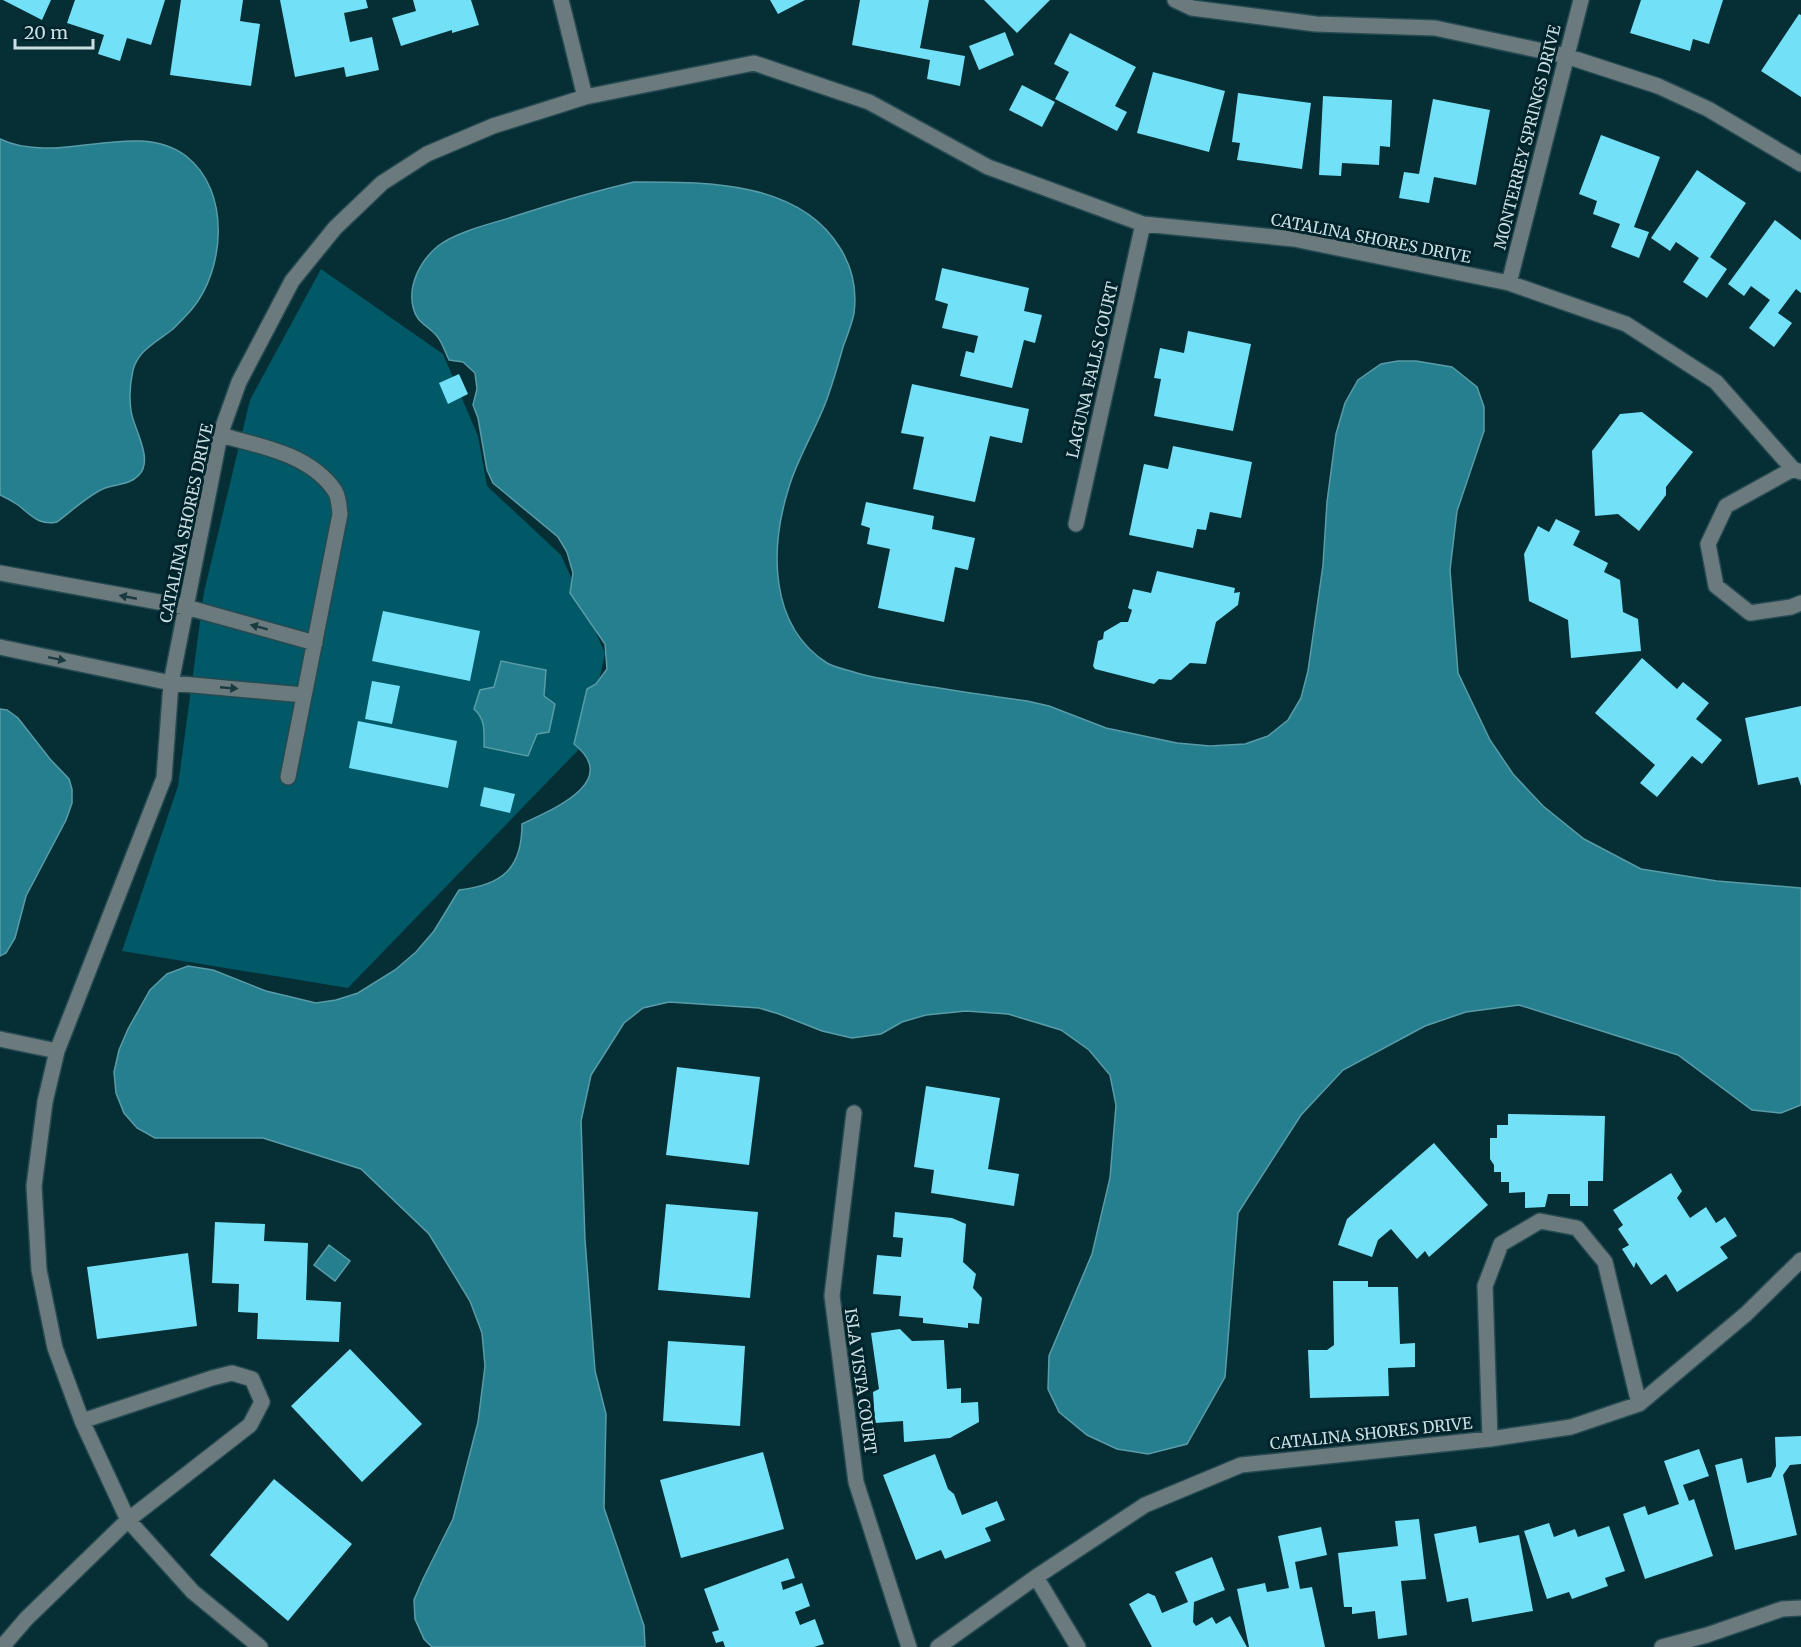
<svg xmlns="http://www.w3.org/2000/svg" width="1801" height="1647" font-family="Merriweather,serif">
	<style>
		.green { fill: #015967 }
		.water { fill: #267f8f; stroke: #589ca8; stroke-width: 1.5 }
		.building { fill: #72e0f6 }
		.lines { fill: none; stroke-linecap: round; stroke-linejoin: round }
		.minor-casing { stroke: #264a51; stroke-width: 18 }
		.minor { stroke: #6a7a7d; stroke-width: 15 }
		.oneway { fill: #1a3a40 }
		.labels { text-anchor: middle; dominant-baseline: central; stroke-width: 6; stroke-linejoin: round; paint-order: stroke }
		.street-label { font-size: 16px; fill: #ccdfe4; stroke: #00242b }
	</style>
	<rect width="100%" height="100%" fill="#062e35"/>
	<path class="green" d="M321,269L443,354L478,436L487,486L561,555L605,653L586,742L348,988L122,951L178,786L204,592L250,400Z"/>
	<path class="water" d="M0,139C58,167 135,118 186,156C231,191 225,269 192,309C186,316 179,323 173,329C158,341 138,350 133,370C130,383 129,397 131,411C134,430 154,459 139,475C130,485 116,484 105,488C88,495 72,511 57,522C39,526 31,515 18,505C12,501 6,498 0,495Z
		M634,182C704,182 799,180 840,248C852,267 857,290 854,313C852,324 847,336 843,347C838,365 833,382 827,399C816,429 798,457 789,487C770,547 768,625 827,663C836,668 848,670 857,673C882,680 907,683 933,687C964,692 996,697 1027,701L1049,706L1106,728L1177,743L1210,746L1245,744L1268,736L1288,720L1301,698L1308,671L1323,565L1327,502L1336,434L1345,403L1358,380L1381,364L1398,361H1416L1452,367L1477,387L1484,407V431L1457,511L1450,570L1458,673L1490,740L1513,774L1543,806L1584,839L1641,869L1717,881L1801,888V1105L1781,1113L1752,1110L1678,1055L1519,1005L1466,1012L1425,1026L1343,1070L1301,1115L1238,1213L1225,1377L1187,1444L1148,1454L1117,1449L1087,1435L1059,1412L1048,1389L1049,1356L1092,1254L1110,1178L1116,1105L1110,1075L1089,1050L1061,1030L1008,1014L966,1011L926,1015L902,1022L881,1034L852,1038L822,1031L779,1014L759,1008L669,1002L643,1008L624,1023L591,1075L581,1121L585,1240L595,1371L606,1414L604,1508L644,1626L645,1647H432L424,1639L415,1619L414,1600L423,1579L453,1519L478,1422L485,1366L482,1333L470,1301L429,1234L361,1169L263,1138H155L137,1128L124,1113L116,1093L114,1072L119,1050L128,1029L150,990L167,974L188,966L213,970L266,991L316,1003L336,1000L358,993L395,970L416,952L434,931L459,890C502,885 522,869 522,824C551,810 622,782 574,744L587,689L596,684L607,669L605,644L570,593L573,573L567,552L558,537L493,483L487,470L478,418L473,405L477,389L475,373L463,362L449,360C445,352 442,341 436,335C427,325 416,322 413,307C408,285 420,261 438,246C455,233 485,225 506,219C549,205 591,192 634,182Z
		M501,661L546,670L544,696L555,704L549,732L537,734L528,756L484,747C484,731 486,720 474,709L480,690L494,687Z
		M0,709L7,710L18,718L50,759L69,779L72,789V803L66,820L26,896L15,938L6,953L0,956Z
		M329,1245L350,1261L335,1281L314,1265Z"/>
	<path class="building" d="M3,0H51L42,20Z
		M75,0H165L151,45L127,38L120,61L98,54L104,35L67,23Z
		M181,0H243L240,21L260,24L251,86L170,75Z
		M280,0H366L368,8L344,13L350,42L372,37L379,70L346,77L344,67L295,77Z
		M413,0H471L479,25L452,33V30L401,46L392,18L416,11Z
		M770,0H805L778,14Z
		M860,0H929L920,48L965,56L960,86L927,79L930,60L852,45Z
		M984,0H1050L1017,33Z
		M1641,0H1723L1709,44L1693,39L1690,51L1630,33Z
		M1799,14L1801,15V97L1761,71Z
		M1005,32L1014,55L979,70L969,46Z
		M1070,33L1136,67L1115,106L1127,112L1117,131L1055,99L1069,72L1054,64Z
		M1153,72L1225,91L1209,152L1137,133Z
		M1022,85L1055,102L1042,127L1009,110Z
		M1238,93L1311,103L1302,169L1237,160L1240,143L1232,142Z
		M1323,96L1392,100L1390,147L1380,146L1379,165L1342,163L1341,176L1319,175Z
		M1433,99L1490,110L1476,185L1434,177L1429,203L1399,198L1404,172L1419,174Z
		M1601,135L1660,157L1634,227L1649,232L1639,258L1611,247L1620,224L1593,214L1597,201L1579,194Z
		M1697,170L1746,203L1710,257L1727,269L1707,298L1683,282L1699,258L1676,242L1670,251L1651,238Z
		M1775,220L1801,240V293L1796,289L1778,313L1792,323L1774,347L1749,328L1770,300L1751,286L1744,296L1728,284Z
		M942,268L1029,288L1024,311L1042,315L1035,343L1024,340L1012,388L960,376L966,351L974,353L978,336L942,328L948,304L935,300Z
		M1188,331L1251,344L1233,431L1154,416L1161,379L1154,378L1160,348L1184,353Z
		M459,374L468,394L448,404L439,383Z
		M912,384L1029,409L1022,443L990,436L975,502L913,489L924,437L901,433Z
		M1642,412L1693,452L1666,487V495L1639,531L1618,514L1595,516L1592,451L1620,414Z
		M1173,446L1252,462L1241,518L1210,512L1206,530L1197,529L1193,548L1129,535L1144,464L1168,469Z
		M866,502L934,516L932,529L975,538L968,570L955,567L944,622L878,608L890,549L867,544L870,528L861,525Z
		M1556,519L1580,531L1573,545L1608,563L1604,572L1620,580L1623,612L1638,619L1641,651L1571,658L1568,620L1529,601L1524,554L1538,526L1549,532Z
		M1157,571L1235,588L1234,593L1240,592L1238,605L1216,622L1206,664L1190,663L1171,680L1159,679L1154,684L1095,669L1093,666L1098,641L1103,639L1104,632L1121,622H1128L1132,610L1128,608L1133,589L1151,593Z
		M383,611L480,631L470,681L372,661Z
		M1642,658L1677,689L1683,682L1709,703L1696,719L1722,740L1702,764L1692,756L1657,797L1640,783L1655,765L1595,713Z
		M372,681L400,686L392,724L365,719Z
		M1801,706V786L1798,777L1758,785L1745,718Z
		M358,721L457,741L448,788L349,768Z
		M484,787L515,794L510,813L480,806Z
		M677,1067L760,1077L749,1165L666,1155Z
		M926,1086L1000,1098L988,1169L1019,1174L1014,1206L931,1193L934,1170L914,1167Z
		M1508,1114L1605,1116L1603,1181H1588V1206H1570V1194H1548L1545,1207L1525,1208V1192L1509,1193V1182H1501V1172H1494V1165L1490,1159V1138H1497V1125H1508Z
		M1434,1143L1488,1205L1429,1257L1425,1251L1417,1259L1391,1229L1378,1240L1372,1257L1338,1245L1347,1219Z
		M1671,1173L1682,1191L1677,1198L1690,1218L1706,1207L1716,1223L1725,1217L1737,1236L1720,1247L1728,1258L1677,1292L1666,1274L1651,1285L1636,1262L1634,1268L1622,1249L1629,1245L1618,1229L1623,1225L1613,1210Z
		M666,1204L758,1212L750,1298L658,1290Z
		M895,1212L952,1218L966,1224L963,1262L976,1274L973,1288L982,1298L979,1324L968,1323V1328L923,1323V1318L899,1316L901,1296L873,1294L877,1255L901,1257L903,1238L893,1237Z
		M215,1222L265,1224L264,1241L308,1243L306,1300L341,1302L339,1342L257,1339L258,1313L238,1312L239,1284L212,1283Z
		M188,1253L197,1326L97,1339L87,1267Z
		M1333,1281H1368V1287H1398L1400,1344L1415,1343V1367L1388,1368L1389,1396L1310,1398L1308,1350H1327L1334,1345Z
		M900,1329L912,1341L944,1340L947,1389L961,1388V1403L978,1402L979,1422L950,1438L904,1442L903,1421L875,1423L873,1392L879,1389L871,1333Z
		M668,1341L745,1346L740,1426L663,1421Z
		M350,1349L422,1424L362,1482L291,1406Z
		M1801,1436V1464L1790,1465L1783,1475L1797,1535L1735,1550L1715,1465L1742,1458L1747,1483L1771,1477L1776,1466L1775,1437Z
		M1699,1449L1709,1476L1683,1485L1689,1501L1694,1499L1713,1556L1645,1579L1623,1514L1645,1506L1648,1515L1679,1504L1664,1461Z
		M763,1452L784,1529L681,1558L660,1480Z
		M935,1454L948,1489L954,1494L962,1515L997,1501L1005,1520L985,1528L991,1541L945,1559L941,1550L916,1560L883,1475Z
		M274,1479L352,1544L288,1621L210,1555Z
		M1419,1519L1426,1579L1401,1581L1407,1635L1378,1639L1375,1611L1352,1614V1607H1344L1338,1553L1398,1546L1395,1521Z
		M1549,1523L1554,1537L1575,1529L1578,1537L1609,1526L1625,1571L1605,1578L1608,1586L1572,1599L1569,1592L1547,1599L1524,1531Z
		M1476,1526L1479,1543L1519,1535L1533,1611L1472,1622L1468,1598L1447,1602L1434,1534Z
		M1321,1527L1327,1555L1295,1562L1300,1589L1312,1587L1325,1647H1249L1237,1589L1265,1583L1267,1592L1289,1588L1278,1536Z
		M1212,1557L1225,1590L1194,1602L1193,1622L1196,1626L1212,1617L1216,1624L1230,1616L1247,1647H1152L1129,1604L1148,1593L1155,1596L1162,1613L1188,1602L1175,1572Z
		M788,1558L795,1578L781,1582L783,1590L802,1583L810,1606L795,1612L800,1625L815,1619L824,1644L814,1647H725L723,1641L716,1643L712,1632L719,1630L704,1589Z"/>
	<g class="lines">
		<defs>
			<path id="minor" d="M561,0L585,97
				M1175,0L1192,8L1316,24L1435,28L1566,56L1658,86L1708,109L1801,164
				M1509,283L1581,0
				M220,435C260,446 310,454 335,491C339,497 339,507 340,514L288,777
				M1793,469L1726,506L1708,544L1716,586L1750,613L1791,607L1801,603
				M1076,524L1143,224
				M0,573L186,607L315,643
				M0,647L171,683L304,695
				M0,1039L57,1051
				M854,1113L832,1296L856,1482L909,1647
				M1490,1439L1485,1286L1501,1244L1540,1221L1577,1228L1605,1262L1639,1404
				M1036,1577L1078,1647
				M2,1647L26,1619L128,1520L250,1425L262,1402L252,1379L232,1373L212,1378L82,1421
				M260,1647L193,1592L128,1520L82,1421L55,1348L39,1270L34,1186L45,1102L57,1051L164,778L171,683L220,435L239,382L292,281L335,228L382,183L427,154L493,126L585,97L754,63L869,102L988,167L1143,224L1294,239L1509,283L1626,324L1716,382L1793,469L1801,472
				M938,1647L1036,1577L1145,1505L1241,1465L1490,1439L1571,1427L1639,1404L1746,1314L1801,1260
				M1662,1647L1707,1635L1782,1609L1801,1608"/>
		</defs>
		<use href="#minor" class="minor-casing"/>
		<use href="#minor" class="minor"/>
	</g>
	<defs><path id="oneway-solid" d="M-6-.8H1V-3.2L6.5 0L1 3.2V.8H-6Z" transform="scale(1.5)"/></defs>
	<g class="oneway">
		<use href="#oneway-solid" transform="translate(128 597) rotate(-169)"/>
		<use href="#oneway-solid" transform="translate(259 627) rotate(-165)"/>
		<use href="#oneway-solid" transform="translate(57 659) rotate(12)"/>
		<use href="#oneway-solid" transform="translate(229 688) rotate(5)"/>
	</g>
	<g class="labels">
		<g class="street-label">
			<text transform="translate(1527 137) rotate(-76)">MONTERREY SPRINGS DRIVE</text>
			<text transform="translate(1371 238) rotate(11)">CATALINA SHORES DRIVE</text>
			<text transform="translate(1092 370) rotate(-77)">LAGUNA FALLS COURT</text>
			<text transform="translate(186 523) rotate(-78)">CATALINA SHORES DRIVE</text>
			<text transform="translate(861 1381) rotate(82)">ISLA VISTA COURT</text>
			<text transform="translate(1371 1433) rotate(-6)">CATALINA SHORES DRIVE</text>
		</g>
	</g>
	<path d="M15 39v9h78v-9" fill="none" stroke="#ccdfe4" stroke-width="3"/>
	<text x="24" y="39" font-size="18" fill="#ccdfe4" stroke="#00242b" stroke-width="4.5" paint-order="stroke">20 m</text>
</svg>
